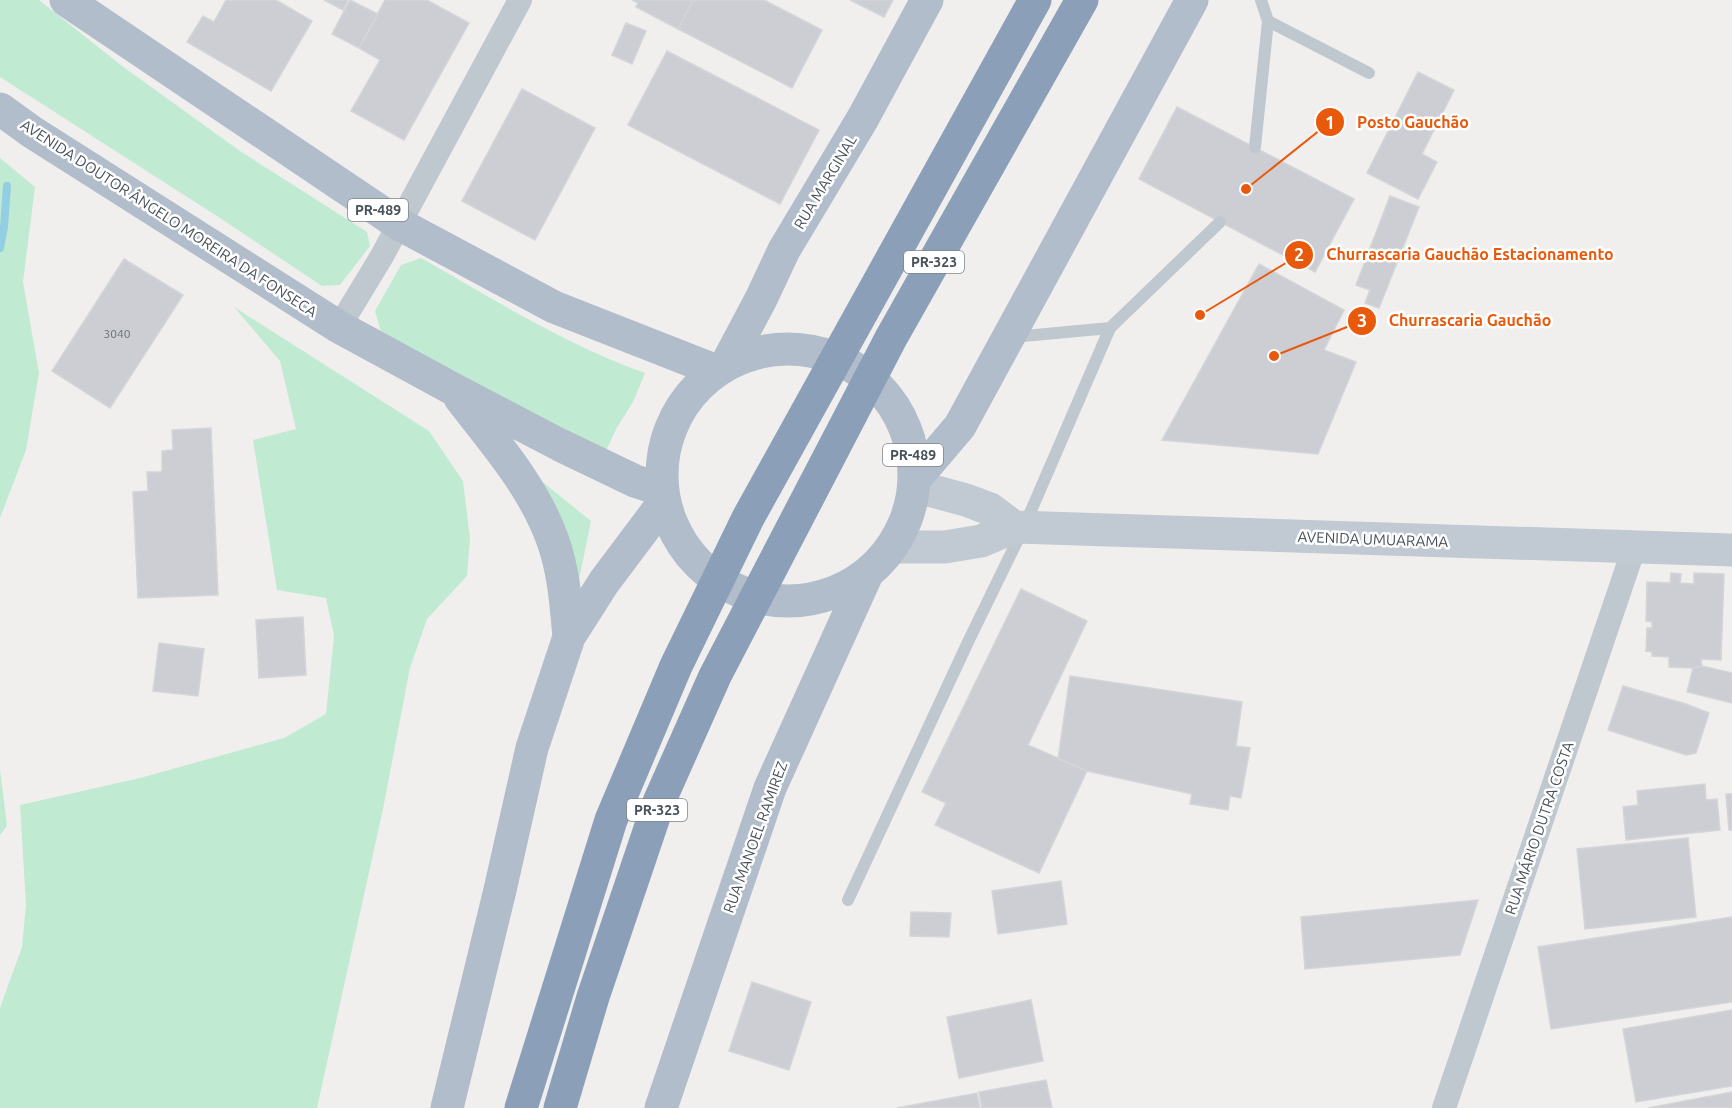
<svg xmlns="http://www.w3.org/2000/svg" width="1732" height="1108" font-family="Ubuntu,sans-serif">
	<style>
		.green { fill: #c1ead2 }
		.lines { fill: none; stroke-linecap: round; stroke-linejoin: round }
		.stream { stroke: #93cfe2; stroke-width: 8 }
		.building { fill: #ccced3; stroke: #d3d5d9; stroke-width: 1.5 }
		.lane { stroke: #c0c8cf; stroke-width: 12 }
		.street { stroke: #c0c8cf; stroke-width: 24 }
		.secondary { stroke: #c1c9d3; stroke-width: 33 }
		.primary { stroke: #b1bdca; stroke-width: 33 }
		.highway { stroke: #8ba0b8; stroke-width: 33 }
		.labels { text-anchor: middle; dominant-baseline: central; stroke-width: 5; stroke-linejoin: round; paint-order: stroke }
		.number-label { font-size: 12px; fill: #697078 }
		.shield { fill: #fff; stroke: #7f858c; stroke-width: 1.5 }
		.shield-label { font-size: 14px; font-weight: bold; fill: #48515a }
		.street-label { font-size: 15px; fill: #48515a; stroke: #fff }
		.leader { fill: none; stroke: #e8590c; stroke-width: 2 }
		.callout-dot { fill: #e8590c; stroke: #fff; stroke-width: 2 }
		.mark-label { font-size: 18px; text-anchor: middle; font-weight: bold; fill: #fff }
		.callout-label { font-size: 16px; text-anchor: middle; font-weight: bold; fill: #e8590c; stroke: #fff; stroke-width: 5; stroke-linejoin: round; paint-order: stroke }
	</style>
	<rect width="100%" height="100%" fill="#f1efee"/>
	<path class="green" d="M0,0H39L122,66L240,151L367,232L370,246L340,285L322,286L220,218L0,77Z
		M0,158L35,187L23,282L39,373L26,450L0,518Z
		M421,258C495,300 564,344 645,373L633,402L616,429L605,453L383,339L375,311L401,265Z
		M234,307L429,431L463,481L470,538L467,576L427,619L410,668L383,809L317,1108H0V1008L22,947L26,905L20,805L140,778L284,738L326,714L334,636L326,598L277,590L253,440L296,429L280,361Z
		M529,471L591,521L579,580Z
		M0,769L7,826L0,835Z"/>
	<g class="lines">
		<path class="stream" d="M0,248L4,227L7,186"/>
	</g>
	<path class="building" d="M226,0H276L312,21L271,91L187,42L203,16L214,22Z
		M324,0H348L343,10Z
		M350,0L378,14L359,48L332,34Z
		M385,0H427L469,23L404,140L351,111L380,60L359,48Z
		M632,0H693L678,29L636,7L638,3Z
		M693,0H764L822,30L792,88L678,29Z
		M850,0H893L884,17Z
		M626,23L646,31L632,64L612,55Z
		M667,51L819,130L780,204L628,125Z
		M1418,72L1454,90L1422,154L1437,162L1418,199L1367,173Z
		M522,89L595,128L535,240L462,201Z
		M1177,107L1354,199L1315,272L1139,179Z
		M1390,196L1419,207L1379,308L1365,303L1370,290L1356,285Z
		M124,259L183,295L110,408L52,371Z
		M1259,264L1344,310L1324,350L1356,362L1318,454L1162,440Z
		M211,428L218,595L138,598L133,492L148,491L147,472H162V451L173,450L172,430Z
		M1671,573L1681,574L1680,583L1694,584V573L1724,574L1721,660L1701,659L1702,666L1693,668L1669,667V657L1652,656V652L1646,651L1647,628H1652V622L1646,621L1647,582L1670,583Z
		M1021,589L1087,621L1028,745L1087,771L1039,873L935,825L946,803L922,792Z
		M303,617L306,675L259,678L256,620Z
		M159,643L204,649L198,696L153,691Z
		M1702,666L1732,673V703L1687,692L1693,668Z
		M1070,676L1242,702L1236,746L1250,748L1241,798L1230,796L1228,810L1190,804L1192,794L1087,771L1058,759Z
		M1623,686L1686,704L1709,713L1696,753L1686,755L1608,730Z
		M1705,784L1706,800L1717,799L1720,830L1626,840L1623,807L1638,805L1637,791Z
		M1726,794H1732V830H1729Z
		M1688,838L1696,917L1585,929L1577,849Z
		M1061,881L1067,924L998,934L992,891Z
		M1478,900L1460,955L1305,969L1301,917Z
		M911,912L951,913L949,937L910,936Z
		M1732,917V1002L1551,1029L1538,947Z
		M752,982L811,1002L789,1070L729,1051Z
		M1031,1000L1043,1061L959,1078L947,1017Z
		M1732,1010V1086L1636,1102L1623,1029Z
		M1046,1080L1052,1108H982L979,1092Z
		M1732,1092V1108H1648Z
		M977,1093L980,1108H897Z"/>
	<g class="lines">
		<path class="lane" d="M1268,21L1369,73
			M1255,147L1268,21L1261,0
			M1013,337L1110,328
			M848,900L968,642L1024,527L1110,328L1220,222"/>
		<path class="street" d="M339,327L382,256L520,0
			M1444,1108L1634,548"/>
		<path class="secondary" d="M914,486L966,500L990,509L1014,527
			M893,547H945L981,541L1014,527L1732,550"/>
		<path class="primary" d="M66,0L399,224L554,307L717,371
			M0,109L32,132L339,327L453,389L560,445L635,481L662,490
			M662 475a126 126 0 1 1 252 0a126 126 0 1 1-252 0Z
			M726,365L761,299L784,250L863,118L927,0
			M460,398C494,442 534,487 553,541C564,572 566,605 569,637
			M915,479L960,426L1192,0
			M447,1108L500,890L532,748L569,637L604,582L664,502
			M661,1108L770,788L867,574"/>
		<path class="highway" d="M521,1108L611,820L676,666L748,518L1035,0
			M560,1108L593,997L659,802L715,676L891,338L1082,0"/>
	</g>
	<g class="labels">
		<g class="number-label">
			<text x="117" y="333">3040</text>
		</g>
		<g class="shield">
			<rect x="348" y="199" width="60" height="22" rx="4.5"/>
			<rect x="904" y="251" width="60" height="22" rx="4.5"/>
			<rect x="883" y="444" width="60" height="22" rx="4.5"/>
			<rect x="627" y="799" width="60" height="22" rx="4.5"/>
		</g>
		<g class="shield-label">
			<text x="378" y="210">PR-489</text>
			<text x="934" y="262">PR-323</text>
			<text x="913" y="455">PR-489</text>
			<text x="657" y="810">PR-323</text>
		</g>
		<g class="street-label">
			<text transform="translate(825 182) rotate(-59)">RUA MARGINAL</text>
			<text transform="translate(169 218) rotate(33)">AVENIDA DOUTOR ÂNGELO MOREIRA DA FONSECA</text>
			<text transform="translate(1373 539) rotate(2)">AVENIDA UMUARAMA</text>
			<text transform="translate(1539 828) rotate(-71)">RUA MÁRIO DUTRA COSTA</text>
			<text transform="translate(755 837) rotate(-70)">RUA MANOEL RAMIREZ</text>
		</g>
	</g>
	<path class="leader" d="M1246 189L1330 122M1200 315L1299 255M1274 356L1362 321"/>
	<g class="callout-dot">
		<circle cx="1246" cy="189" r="6"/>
		<circle cx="1200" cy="315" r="6"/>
		<circle cx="1274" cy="356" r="6"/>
		<circle cx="1330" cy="122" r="15"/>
		<circle cx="1299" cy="255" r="15"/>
		<circle cx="1362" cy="321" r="15"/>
	</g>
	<g class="mark-label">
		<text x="1330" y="129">1</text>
		<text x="1299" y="261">2</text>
		<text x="1362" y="327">3</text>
	</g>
	<g class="callout-label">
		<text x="1413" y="128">Posto Gauchão</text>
		<text x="1470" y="260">Churrascaria Gauchão Estacionamento</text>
		<text x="1470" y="326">Churrascaria Gauchão</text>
	</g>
</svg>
